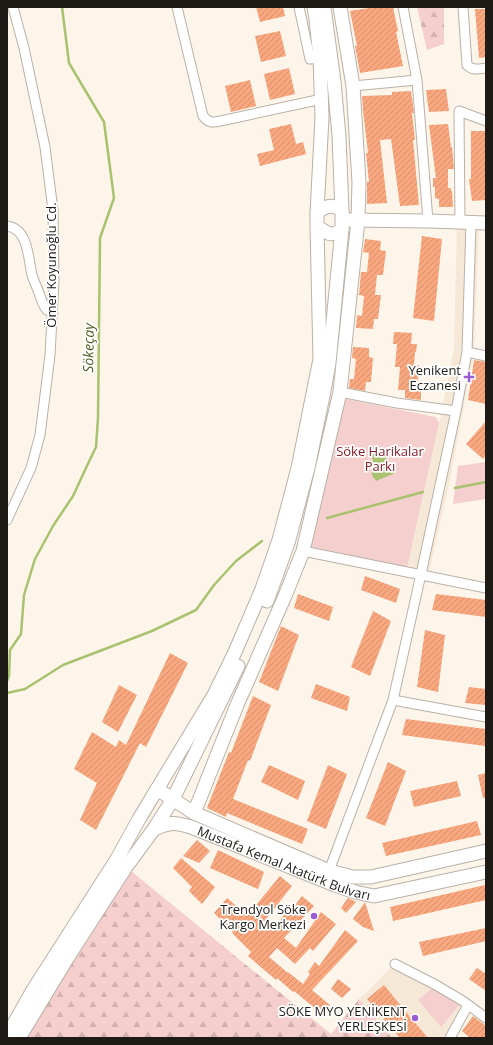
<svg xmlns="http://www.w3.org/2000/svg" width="493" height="1045" font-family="'Open Sans',sans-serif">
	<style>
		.built { fill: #f6e8d7 }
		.forest { fill: url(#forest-firs) }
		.park { fill: #f5cfcd }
		.water { fill: #a9c26f }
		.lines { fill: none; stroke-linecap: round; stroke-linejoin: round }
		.stream { stroke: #a9c26f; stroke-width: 2.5 }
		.building { fill: url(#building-hatch) }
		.street-casing { stroke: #bab1a7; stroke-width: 11 }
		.secondary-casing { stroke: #bab1a7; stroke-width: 15 }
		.street { stroke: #fff; stroke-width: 9 }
		.secondary { stroke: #fff; stroke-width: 13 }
		.poi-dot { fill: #9a5cd3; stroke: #fff; stroke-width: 1.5 }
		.labels { text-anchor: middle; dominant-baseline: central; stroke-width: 3.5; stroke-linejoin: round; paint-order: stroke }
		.street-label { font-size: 13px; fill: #1e1b17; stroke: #fff }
		.poi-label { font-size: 13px; fill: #1e1b17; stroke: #fff; text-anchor: end }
		.park-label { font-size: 13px; fill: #881d27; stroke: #fff }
		.water-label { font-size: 14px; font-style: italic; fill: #4e5e24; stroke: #fff }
	</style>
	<defs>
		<pattern id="forest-firs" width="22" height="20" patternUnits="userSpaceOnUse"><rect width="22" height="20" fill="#f5cfcd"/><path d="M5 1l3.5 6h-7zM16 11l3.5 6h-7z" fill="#d2b1af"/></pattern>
		<pattern id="building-hatch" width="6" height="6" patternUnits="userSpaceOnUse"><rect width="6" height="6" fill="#f9a77e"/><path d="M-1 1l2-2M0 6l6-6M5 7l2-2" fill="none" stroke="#d58f6c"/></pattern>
	</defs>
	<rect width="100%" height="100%" fill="#fef5ea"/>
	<path class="built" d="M457,222L479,223L474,353L450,480L429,572L407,568L442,409L454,348Z
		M395,964L463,1001L447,1034L444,1038H392L359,999Z"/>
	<path class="forest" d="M417,7H444V44L427,50Z
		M126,867L331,1034L359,999L392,1038H19Z"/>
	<path class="park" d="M346,399L436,417L439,423L407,568L309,547L340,405Z
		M486,462V499L453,504L458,466Z
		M436,985L463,1001L441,1027L418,1000Z"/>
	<path class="water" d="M380,448L383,449L390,468L395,472L393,474L376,481L372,475C372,472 373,468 373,465C373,456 370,452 380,448Z"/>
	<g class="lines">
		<path class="stream" d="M455,488L486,482
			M327,518L423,492
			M7,681L9,676L10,650L21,634L24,595L35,559L53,526L73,496L86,468L96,447L98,418L100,238L114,198L104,122L69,63L62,7
			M7,693L25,689L63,665L152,631L196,610L214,585L236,561L262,541"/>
	</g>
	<path class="building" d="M256,7H283L285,16L260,22Z
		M375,7H393L398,31L396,32L403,66L360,73L355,46H357L350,11Z
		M475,9H486V57L479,58Z
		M280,31L286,56L261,62L255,36Z
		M289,68L295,94L270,100L264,74Z
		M250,80L256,106L231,112L225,86Z
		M446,89L449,111L429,112L426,90Z
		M411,91L414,113H412L415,140H413L419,205L400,206L391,139L380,140L387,203L367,204V182H369L366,153H368L363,110L362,96L392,95V92Z
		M291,124L296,144L303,142L306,154L260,166L257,154L274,150L269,129Z
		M448,124L451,147H452L454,169H448V188H451V191H452L453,207H439V199L435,198V187H433V178H436L429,125Z
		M471,131H486V200L472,201L469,179H471Z
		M422,236L442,239L434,321L413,318Z
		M365,239L381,241L380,250L386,251L383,275H377L375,295H381L378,319H374L373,329L356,328L357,315L362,316L364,296L359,295L361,272H367L369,253L363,252Z
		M394,332L412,333L411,344H417L416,352H415L414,365H419L417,389H421V400L405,398V390H398L400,367H395L397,344H393Z
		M353,347L369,348V357L373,358L371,382H366L365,391L349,388L350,379H354L356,359L352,358Z
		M474,360L486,362V404L468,400Z
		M486,421V455L483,459L466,444Z
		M365,576L400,589L396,603L361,590Z
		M298,594L333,607L329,621L294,608Z
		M436,594L486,600V617L432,610Z
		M373,611L391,621L370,676L351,667Z
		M281,626L299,635L278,691L259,682Z
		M425,630L445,635L438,692L417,687Z
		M170,653L188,663L146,747L140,743L96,830L80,820L97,783L74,769L92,732L116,747L119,740L126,745Z
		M316,684L350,697L347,711L311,698Z
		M119,685L137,695L118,732L102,722Z
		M469,687L486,689V705L465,703Z
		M253,696L271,705L250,761L248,760L233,799L308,829L302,844L227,813L226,817L207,808L229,752L231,753Z
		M406,719L486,729L485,746L402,735Z
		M388,762L406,771L385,826L366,818Z
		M269,765L305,781L298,800L261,782Z
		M328,765L347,774L326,829L307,821Z
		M486,773V798H483L478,775Z
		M457,781L461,796L414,807L410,791Z
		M477,821L481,835L386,856L382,843Z
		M197,840L210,851L199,863L183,856Z
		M218,850L264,872L258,889L210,868Z
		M181,858L215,887L202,904L189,891L192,887L173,868Z
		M280,876L292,886L263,923L273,931L286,912L288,915L302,896L314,906L284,938L296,948L321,912L336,924L313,951L310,948L295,964L277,948L269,957L288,973V972L303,984L310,974L308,972L315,962L319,966L345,930L358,941L312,990L330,1005L322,1014L294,991L293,992L277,978L276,980L248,956L251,952L232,933L233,932L214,913L227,898L247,915V916Z
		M485,885L486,889V900L393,921L390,907Z
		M348,898L356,902L346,913L341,908Z
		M365,902L374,931L363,927L353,919Z
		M486,928V941L423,956L419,942Z
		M477,968L486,974V991L469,979Z
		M338,979L351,989L342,998L331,989Z
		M384,985L406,1012L428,1038H400L367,999Z
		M473,1016L486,1026V1038H470L462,1031Z"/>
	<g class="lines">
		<defs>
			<path id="street" d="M177,7L203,116C210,125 215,122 225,120L322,99
				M299,7L310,59L320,58
				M403,7L417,80L428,221
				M463,7L467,65C473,71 479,69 486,68
				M353,86L417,80
				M460,222L459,111L486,121
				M7,226C29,229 28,259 32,275C34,282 38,289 40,296C42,301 43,306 47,310C49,311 51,312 53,313
				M467,352L486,356
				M340,392L397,403L456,411
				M7,520L31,468L40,435L50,355L54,281L53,210L45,147L24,48L13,7
				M303,551L486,588
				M393,700L486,717
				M329,871L393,700L421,574L456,411L467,352L471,223
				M395,964L436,985L463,1001L486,1018
				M450,1038L468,1005"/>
			<g id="secondary">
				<path d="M314,7L316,19L320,58L322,117L317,213"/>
				<path d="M324,7L334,82L339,136L342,211"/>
				<path d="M349,220L428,221L486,223"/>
				<path d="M267,601L288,543L308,468L323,396L329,363L342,229"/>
				<path d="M157,789L194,813L329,871L353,877H371L486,851"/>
				<path d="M194,813L237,705L285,596L303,551L340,392L358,220L359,182L353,86L340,7"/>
				<path id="s1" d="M154,829C171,822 174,822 191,827L335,885L355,892L374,896L486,872"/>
				<path d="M7,1036L33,990L117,859L139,819L214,695L235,652L262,589L279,540L298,468L320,359L317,226C317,222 317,217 317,213C325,206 333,203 342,211V229C332,238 326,233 317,226"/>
				<path d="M19,1038L68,957L126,867L154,829L173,799L238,666"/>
			</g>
		</defs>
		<use href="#street" class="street-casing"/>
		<use href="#secondary" class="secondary-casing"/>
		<use href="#street" class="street"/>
		<use href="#secondary" class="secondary"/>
	</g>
	<g class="poi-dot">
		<path d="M467 371h4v4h4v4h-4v4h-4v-4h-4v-4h4z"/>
		<circle cx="314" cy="916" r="4"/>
		<circle cx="415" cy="1018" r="4"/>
	</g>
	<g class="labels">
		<g class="street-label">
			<text transform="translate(51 265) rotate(-90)">Ömer Koyunoğlu Cd.</text>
			<text stroke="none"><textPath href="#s1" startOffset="138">Mustafa Kemal Atatürk Bulvarı</textPath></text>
		</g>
		<g class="poi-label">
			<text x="461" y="370">Yenikent<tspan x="461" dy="15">Eczanesi</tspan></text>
			<text x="306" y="909">Trendyol Söke<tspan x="306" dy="15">Kargo Merkezi</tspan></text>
			<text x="407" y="1011">SÖKE MYO YENİKENT<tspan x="407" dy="15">YERLEŞKESİ</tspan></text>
		</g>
		<g class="park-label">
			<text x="380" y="451">Söke Harikalar<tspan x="380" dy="15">Parkı</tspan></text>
		</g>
		<g class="water-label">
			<text transform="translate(88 348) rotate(-89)">Sökeçay</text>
		</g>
	</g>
	<rect width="493" height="1045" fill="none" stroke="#1e1b17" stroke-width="16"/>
</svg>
